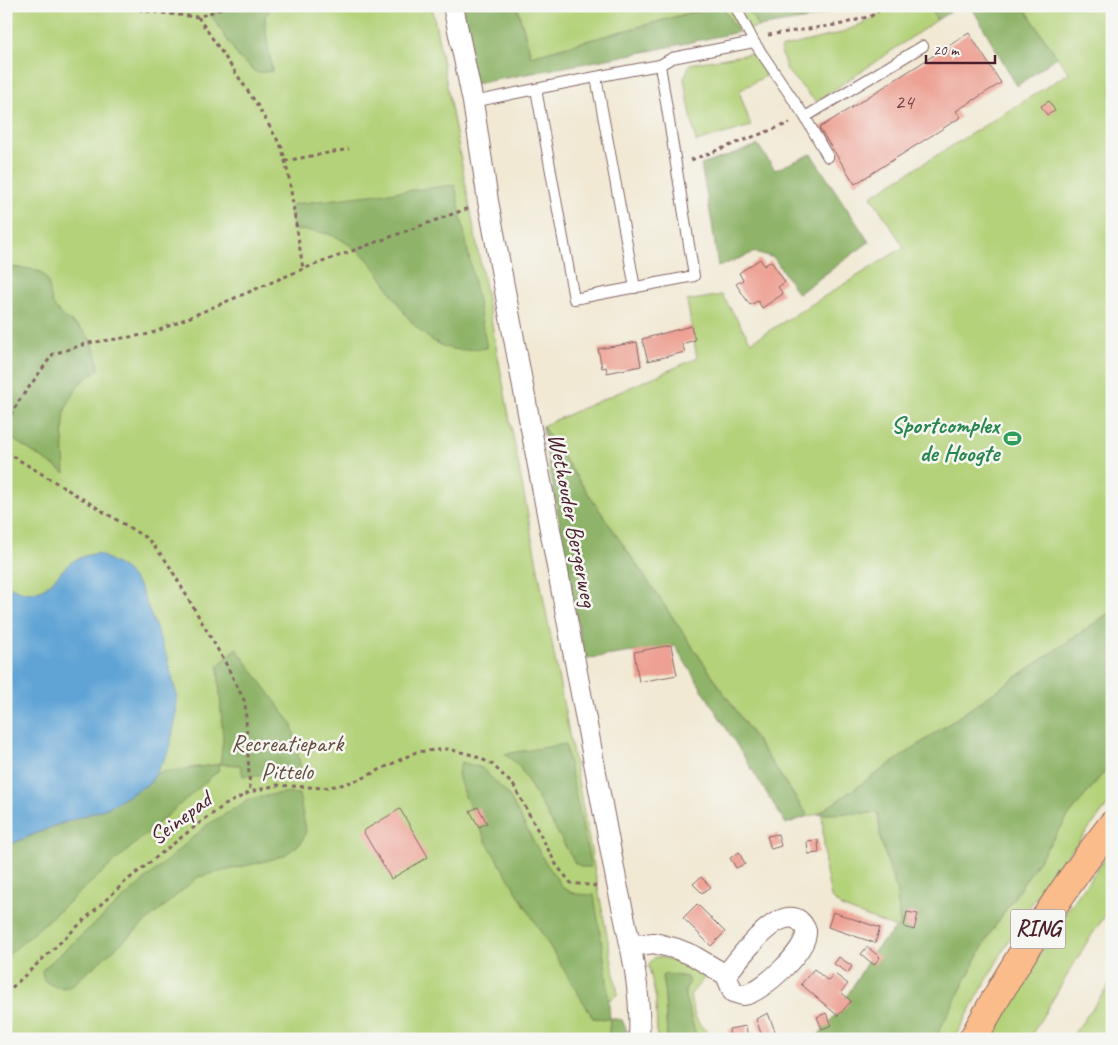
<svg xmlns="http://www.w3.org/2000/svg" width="1118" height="1045" font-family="Caveat,sans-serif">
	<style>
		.green { fill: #b4d279; stroke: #7f7852 }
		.forest { fill: #8fb469; stroke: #6c6a4a }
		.water { fill: #61a4d6; stroke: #566280 }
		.building { fill: #eda093 }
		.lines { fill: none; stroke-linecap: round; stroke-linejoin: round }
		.lane-casing { stroke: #846666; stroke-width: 12 }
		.street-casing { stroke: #846666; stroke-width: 22 }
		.primary-casing { stroke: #846666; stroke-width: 30 }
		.path { stroke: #846666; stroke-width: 3; stroke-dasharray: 4 4; stroke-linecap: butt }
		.lane { stroke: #fff; stroke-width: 10 }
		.street { stroke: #fff; stroke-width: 20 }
		.primary { stroke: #f9bc8a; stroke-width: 28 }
		.labels { text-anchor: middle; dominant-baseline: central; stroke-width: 5; stroke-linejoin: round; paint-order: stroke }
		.number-label { font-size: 21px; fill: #733f45 }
		.shield { fill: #f6f6f2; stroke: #7e6067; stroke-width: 1 }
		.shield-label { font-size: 22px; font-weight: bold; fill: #4a1f2b }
		.leisure-label { font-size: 24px; font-weight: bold; fill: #27864d; stroke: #f6f6f2; text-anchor: end }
		.street-label { font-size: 24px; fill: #4a1f2b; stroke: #f6f6f2 }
		.park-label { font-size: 24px; fill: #644c3e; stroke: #f6f6f2 }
	</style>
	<rect width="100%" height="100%" fill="#f6f6f2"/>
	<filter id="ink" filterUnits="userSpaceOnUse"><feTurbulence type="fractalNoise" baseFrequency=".02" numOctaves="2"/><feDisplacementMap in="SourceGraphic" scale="10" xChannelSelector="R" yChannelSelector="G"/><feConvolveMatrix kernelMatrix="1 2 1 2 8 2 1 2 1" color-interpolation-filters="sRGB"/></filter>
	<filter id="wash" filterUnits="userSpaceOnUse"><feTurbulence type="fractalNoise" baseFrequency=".0096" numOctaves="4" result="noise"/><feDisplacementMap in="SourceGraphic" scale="20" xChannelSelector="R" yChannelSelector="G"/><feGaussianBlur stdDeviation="1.12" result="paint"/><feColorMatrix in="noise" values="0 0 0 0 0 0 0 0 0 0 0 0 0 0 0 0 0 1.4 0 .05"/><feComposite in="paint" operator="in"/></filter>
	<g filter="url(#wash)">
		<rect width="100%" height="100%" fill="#f1e9d4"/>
		<path class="green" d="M6,6H432L618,994L590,1014L593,1018L611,1019L608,1039H6Z
			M517,6H715L531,56Z
			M722,6H747L758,27L738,32Z
			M892,6H927L937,20L816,102L787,71L780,48L841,33L870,20Z
			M1023,6H1112V611L818,814L808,816L542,426L697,358L687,301L722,295L751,342L904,247L871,196L1069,73L1057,57Z
			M761,52L765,76L739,91L751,126L696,142L684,79L690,64Z
			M1112,762V800L1051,876L1019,922L954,1039H934L989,935L1067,818Z
			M822,813H878L881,841L897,893L900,924L896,928L841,907L831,897L825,866Z
			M1112,849V906L1089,939L1029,1039H992L1021,984L1064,915Z
			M655,957H662L703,972L705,977L690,995C694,1015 696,1030 719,1036V1039H697L685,997V990L689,983L687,977L666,974L662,977L665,996L667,1039H657L656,999L649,967L650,962Z
			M1112,981V1039H1070Z"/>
		<path class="forest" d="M228,6H274L265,16C265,35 270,52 272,71L257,73L239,58L211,15Z
			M458,6H517L531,56L715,6H722L738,32L649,51L474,84Z
			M747,6H845L808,19L758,27Z
			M927,6H959L937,20Z
			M971,6H1023L1057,57L1017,86Z
			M758,145L775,170L811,154L869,242L798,294L774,258L755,252L718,267L712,223L701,165Z
			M455,185L487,348C473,349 458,352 445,347C405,330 395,291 369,261C363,254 353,247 345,242C330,231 311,231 293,230L290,207L294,204Z
			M6,267C15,268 33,268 40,272C52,278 48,296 54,306C61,317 71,321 80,328C93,338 97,354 99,369L79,384L65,410L63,437L65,473L6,435Z
			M542,426L808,816L786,824L675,646L584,659Z
			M1112,611V762L1067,818L989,935L935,1039H815L837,1013L873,952L900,924L897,893L881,841L878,813L818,814Z
			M236,648L292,724L302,775L243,776L240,765L220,764L218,771L6,957V846L54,826L107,808L150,783L156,773L220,764L223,740L218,666Z
			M565,744L591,867H582L575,863L519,766L505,754Z
			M461,762L482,768L507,793L544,860L563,888L576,894L594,895L606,970L610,1018L622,1020L627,1031V1039H608L610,1019L593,1018L487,843L463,792L458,774Z
			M282,793L299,794L306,831L302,842L285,855L266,861L198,877L70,987C58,989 52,987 43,979L42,970L207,825L250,799Z
			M666,974L687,977L689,983L685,990V997L697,1039H667L665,996L662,976Z"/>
		<path class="water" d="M98,553L126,570L140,587L166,654L177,696L176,717L169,751L150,783L107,808L54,826L6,846V585C12,587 18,591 24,592C46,595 55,576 69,564C78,557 87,555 98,553Z"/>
		<g id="blocks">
			<path class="building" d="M969,33L1001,83L956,111L961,117L855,184L819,128Z
				M1049,101L1055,111L1047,115L1041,106Z
				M760,259L764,266L771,261L785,282L778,287L783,294L762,308L758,301L750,305L736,284L743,280L739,273Z
				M691,326L695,340L682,344L685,352L648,361L642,339Z
				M637,342L641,366L607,373L606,367L602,368L598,349Z
				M671,645L677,675L639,682L634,652Z
				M478,807L487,823L479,827L470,811Z
				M400,809L428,857L391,879L363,831Z
				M778,834L781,846L771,849L767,836Z
				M818,840L819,853L808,854L807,841Z
				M739,852L745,864L736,868L730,858Z
				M701,877L711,887L702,893L693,884Z
				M697,904L725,932L711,946L683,918Z
				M833,912L880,928L875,943L828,927Z
				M907,912L918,914L914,930L904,927Z
				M867,947L880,957L874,965L861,954Z
				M839,957L852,966L848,973L834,964Z
				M814,969L828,981L835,974L848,984L841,992L851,1001L838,1016L801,984Z
				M768,1013L778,1039H763L756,1019Z
				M826,1013L832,1025L822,1029L817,1017Z
				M746,1026L748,1039H730L729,1029Z"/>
		</g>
	</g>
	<g filter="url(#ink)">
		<use href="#blocks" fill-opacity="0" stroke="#846666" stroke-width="1"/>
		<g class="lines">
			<defs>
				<path id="lane" d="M737,10L754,42L805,117L828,157
					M660,65L672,58L754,42
					M596,77L635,288
					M473,102C535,89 597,76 660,65L694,276L574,299L536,89
					M805,117L923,46"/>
				<path id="street" d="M453,6L473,102L488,201L617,884C628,935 642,986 639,1039
					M631,946L654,943L677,949L692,955L726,975L733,992C736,993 741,995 744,995C762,992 808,950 806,931C805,927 801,921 797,919C774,909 738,960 726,975"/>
				<path id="primary" d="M973,1039C1014,964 1059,892 1112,825"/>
			</defs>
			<use href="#lane" class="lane-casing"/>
			<use href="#street" class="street-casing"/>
			<use href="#primary" class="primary-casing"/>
			<path class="path" d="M123,6L151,12L198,17L229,6
				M198,17L256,103L282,148L289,178L303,269
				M768,35L842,24L871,16L885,6
				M691,160L790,123
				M285,161L349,149
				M6,422L19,401L53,354L89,343L150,334L303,269L469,208
				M6,452L148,539L167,562L225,662L245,702L250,792
				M6,993L125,882L202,821L225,805L250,792L277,785L323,788L341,785L361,779L416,752L448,749L473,755L492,764L514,786L557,866L571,883L596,886"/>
			<use href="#lane" class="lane"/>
			<use href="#street" class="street"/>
			<use href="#primary" class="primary"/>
		</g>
	</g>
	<defs>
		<symbol id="stadium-bare" viewBox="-9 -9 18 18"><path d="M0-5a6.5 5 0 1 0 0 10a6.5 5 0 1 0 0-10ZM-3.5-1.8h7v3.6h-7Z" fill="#2e9e5b" stroke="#f6f6f2" stroke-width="2.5" paint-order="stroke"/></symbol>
	</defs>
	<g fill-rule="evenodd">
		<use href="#stadium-bare" x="1000" y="426" width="25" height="25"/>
	</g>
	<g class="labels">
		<g class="number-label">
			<text x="904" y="102">24</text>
		</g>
		<rect class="shield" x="1010.5" y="909.5" width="55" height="39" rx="4"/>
		<g class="shield-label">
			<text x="1038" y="929">RING</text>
		</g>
		<g class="leisure-label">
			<text x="999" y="425">Sportcomplex<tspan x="999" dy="28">de Hoogte</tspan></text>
		</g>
		<g class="street-label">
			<text transform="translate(573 520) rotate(79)">Wethouder Bergerweg</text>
			<text transform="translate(180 818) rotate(-37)">Seinepad</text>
		</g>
		<g class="park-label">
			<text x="287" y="743">Recreatiepark<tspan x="287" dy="28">Pittelo</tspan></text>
		</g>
	</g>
	<rect width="1118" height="1045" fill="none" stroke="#f6f6f2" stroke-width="25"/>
	<path d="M926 55v8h69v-8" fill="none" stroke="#4a1f2b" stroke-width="2.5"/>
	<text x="933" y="55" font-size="15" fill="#4a1f2b" stroke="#f6f6f2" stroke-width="4" paint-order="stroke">20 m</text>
</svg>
